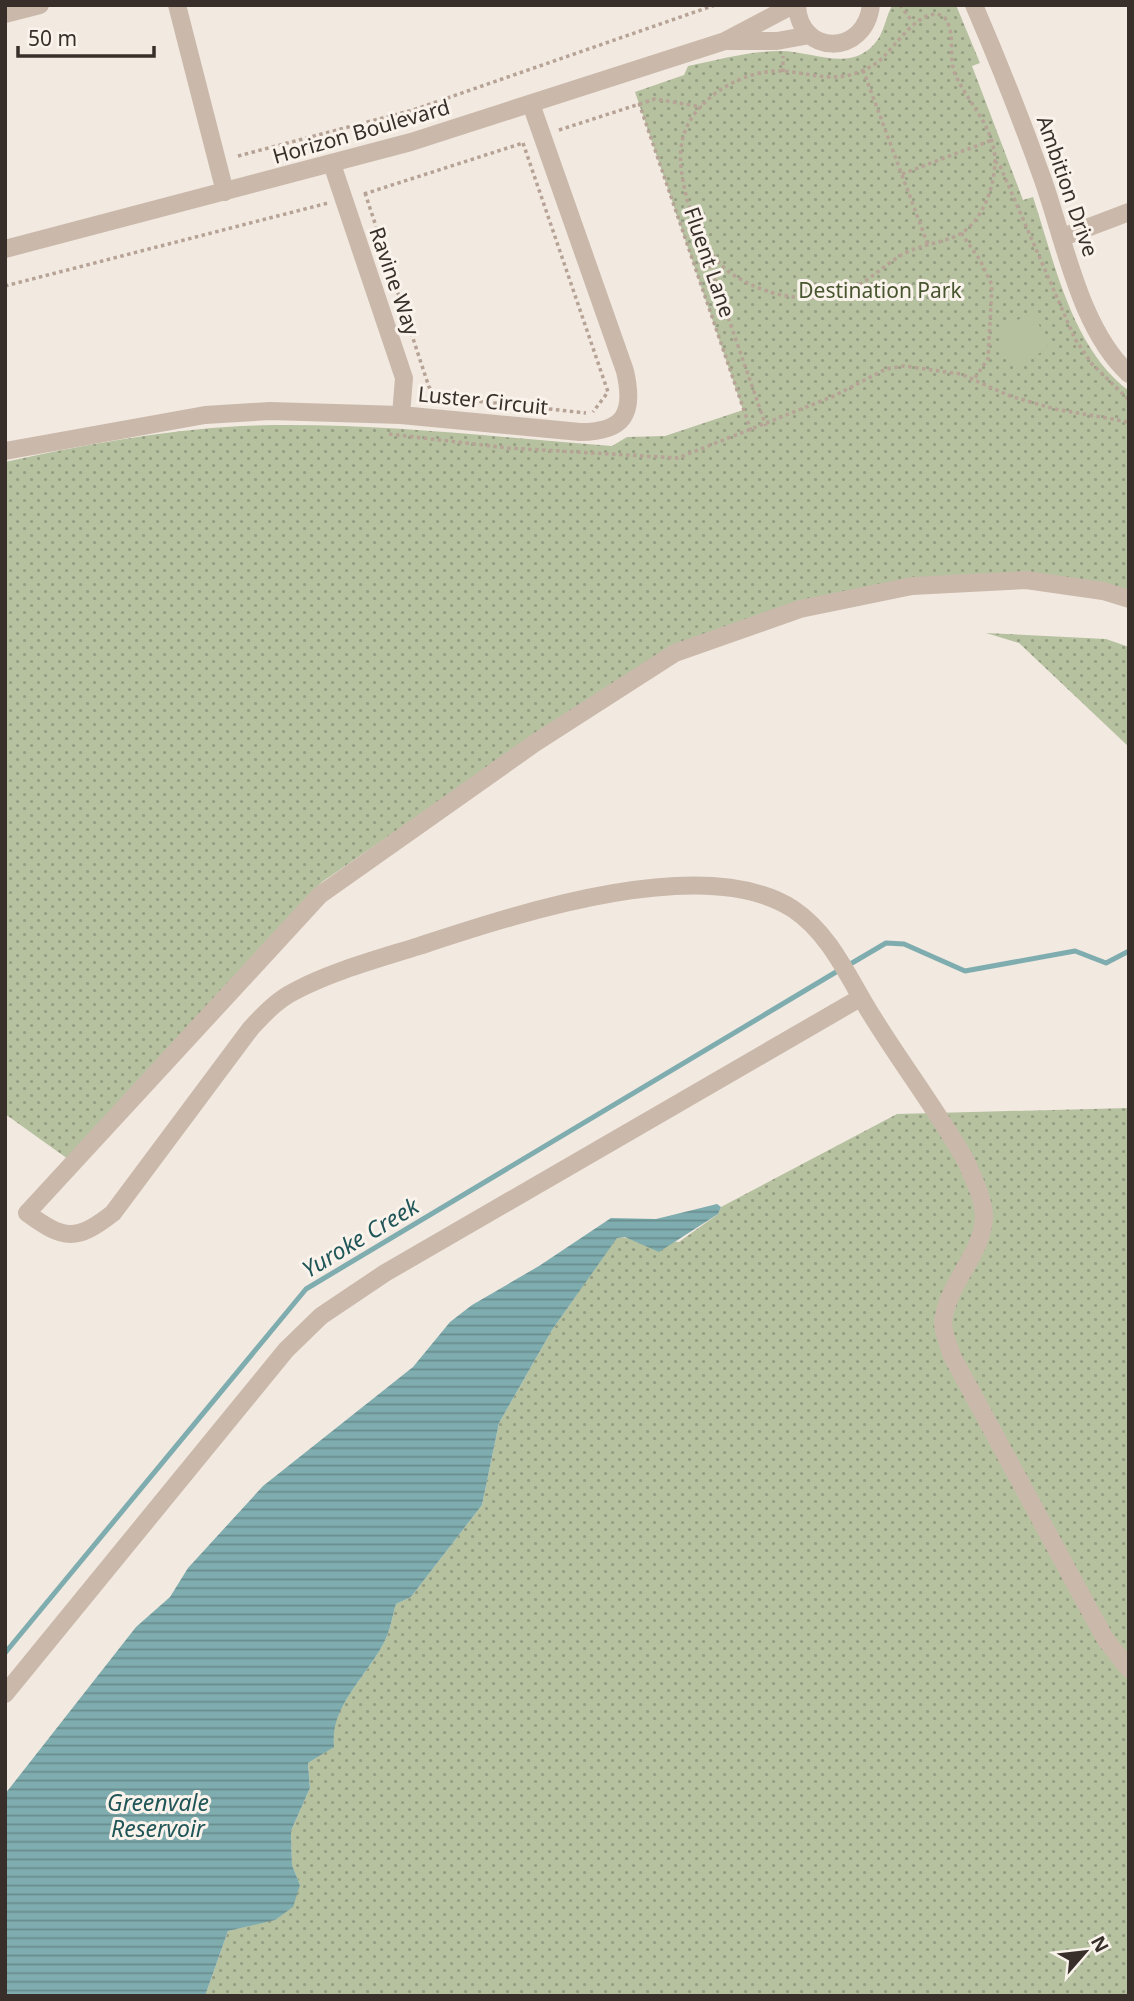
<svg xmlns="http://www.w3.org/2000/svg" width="1134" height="2001" font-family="'Noto Sans',sans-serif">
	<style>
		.green { fill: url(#green-dots) }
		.pitch { fill: #b6c1a0 }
		.water { fill: url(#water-rules) }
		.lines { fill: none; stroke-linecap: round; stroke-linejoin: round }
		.stream { stroke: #7fadaf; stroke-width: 5 }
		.path { stroke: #b6a396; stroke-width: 3.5; stroke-dasharray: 3.5 3.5; stroke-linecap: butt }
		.minor { stroke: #cab9ab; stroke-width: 18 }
		.labels { text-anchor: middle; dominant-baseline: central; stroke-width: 6; stroke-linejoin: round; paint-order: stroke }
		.street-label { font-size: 21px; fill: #392f2a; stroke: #faf3ec }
		.park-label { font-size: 21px; fill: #48562f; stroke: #faf3ec }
		.water-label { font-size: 23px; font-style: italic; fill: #215659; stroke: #faf3ec }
	</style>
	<defs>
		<pattern id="green-dots" width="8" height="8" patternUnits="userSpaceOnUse" patternTransform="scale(1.75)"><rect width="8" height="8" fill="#b6c1a0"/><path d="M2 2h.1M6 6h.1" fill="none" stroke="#959d83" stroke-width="1.8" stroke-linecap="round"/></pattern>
		<pattern id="water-rules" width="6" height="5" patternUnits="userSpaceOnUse" patternTransform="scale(1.75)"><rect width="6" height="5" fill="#7fadaf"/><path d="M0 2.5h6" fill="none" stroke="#698d8f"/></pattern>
	</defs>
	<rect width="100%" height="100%" fill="#f2e9e0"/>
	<path class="green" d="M892,5H956L980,63L972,66L1023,200L1033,197C1055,263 1071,347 1129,391V591L912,580L676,647L529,739L322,882L68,1159L5,1114V462C82,445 163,430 241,426C365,421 489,437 612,446L627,437L665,436L743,410L635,92L684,75L688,66C718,60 749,51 780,51C815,51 856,76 880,36C885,26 887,15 892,5Z
		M986,633L1106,639L1129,647V747L1019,643Z
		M1129,1108V1996H205L228,1931L248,1926L300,1885L292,1865L291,1831L310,1788L308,1763L333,1747C329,1704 371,1674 387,1636C391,1626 393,1614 396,1604L411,1597L482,1505L499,1423L552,1330L617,1237L679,1242L718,1214L721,1207L897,1114Z"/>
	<path class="pitch" d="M1034,313L1049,349L1011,366L995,329Z"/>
	<path class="water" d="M717,1204L721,1207L718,1214L659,1252L625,1237L617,1238L552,1330L499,1423L482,1505L411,1597L396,1604C393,1614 391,1626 387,1636C371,1674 329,1704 334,1747L308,1763L310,1788L291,1831L292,1865L300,1885L293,1907L275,1920L228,1931L205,1996H5V1794L136,1627L170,1597L188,1568L263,1486L413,1367L450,1322L472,1305L539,1266L611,1218L656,1219Z"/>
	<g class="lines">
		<path class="stream" d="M852,963L886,943L904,944L965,971L1075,951L1106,963L1129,951
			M5,1653L306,1289L836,972"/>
		<path class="path" d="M900,5L912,21
			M863,70L928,245
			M783,72V56
			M639,103L751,431
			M559,130L655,99L702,107
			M523,143L608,392L593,412
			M238,156L413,110L715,5
			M995,161L1000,166L1075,339L1092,364L1129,400
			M902,174L992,140
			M365,193L429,387L439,397L586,413
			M364,194L523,143
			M961,233L980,260L992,285L988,359L974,379
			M701,238C710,251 719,265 732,274C765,296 811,306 848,290C870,281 885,264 905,253C923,244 943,243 960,234C983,221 995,185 995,160C994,126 968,103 955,74C948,57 956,33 945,18C924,0 893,50 879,61C873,66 863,71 856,73C829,83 805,71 778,71C739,71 689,102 682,142C678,162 683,181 687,200L766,426
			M5,286L328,203
			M389,434L508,448L678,458L834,396L886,369L904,366L961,374L1010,396L1055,409L1129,422"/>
		<path class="minor" d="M177,5L225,192
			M797,5C799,56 865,57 871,5
			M974,5C999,63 1022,121 1043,180C1065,242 1080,329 1129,374
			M5,14L40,5
			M728,41H777L810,35
			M332,164L404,378L401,415
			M1063,237L1129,212
			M5,249L411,142L725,41L793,5
			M5,451L205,415L270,411L401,415L580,432C624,432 635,414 625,371L531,104
			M1129,599L1103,591L1026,580L912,586L800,609L675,653L535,743L320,895L27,1213C64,1240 76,1242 113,1213L251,1028C264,1014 277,1000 295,991C333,971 378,959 419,946C514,915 703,851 793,909C832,935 850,982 874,1019C904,1067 938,1112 966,1161C973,1178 984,1199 984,1218C982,1255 946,1285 943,1323C943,1332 949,1345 951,1354L1085,1602L1106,1640L1129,1669
			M5,1694L286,1350L321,1316L385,1273L860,998"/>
	</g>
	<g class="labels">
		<g class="street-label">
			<text transform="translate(361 131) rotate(-16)">Horizon Boulevard</text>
			<text transform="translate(1068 186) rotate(71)">Ambition Drive</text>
			<text transform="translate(710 262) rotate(71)">Fluent Lane</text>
			<text transform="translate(395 281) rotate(71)">Ravine Way</text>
			<text transform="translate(483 400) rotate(6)">Luster Circuit</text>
		</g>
		<g class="park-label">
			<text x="880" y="290">Destination Park</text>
		</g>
		<g class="water-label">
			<text transform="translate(360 1237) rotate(-31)">Yuroke Creek</text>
			<text x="158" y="1802">Greenvale<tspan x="158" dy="26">Reservoir</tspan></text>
		</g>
	</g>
	<rect width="1134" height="2001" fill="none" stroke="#392f2a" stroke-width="14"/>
	<g transform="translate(1085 1952) rotate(62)" stroke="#faf3ec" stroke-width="5" paint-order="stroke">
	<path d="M0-5L12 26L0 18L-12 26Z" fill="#392f2a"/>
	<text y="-10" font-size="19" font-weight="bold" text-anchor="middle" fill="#392f2a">N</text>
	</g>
	<path d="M18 46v10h136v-10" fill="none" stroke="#392f2a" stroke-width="3.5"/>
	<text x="28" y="46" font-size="21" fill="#392f2a" stroke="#faf3ec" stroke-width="5" paint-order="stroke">50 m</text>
</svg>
